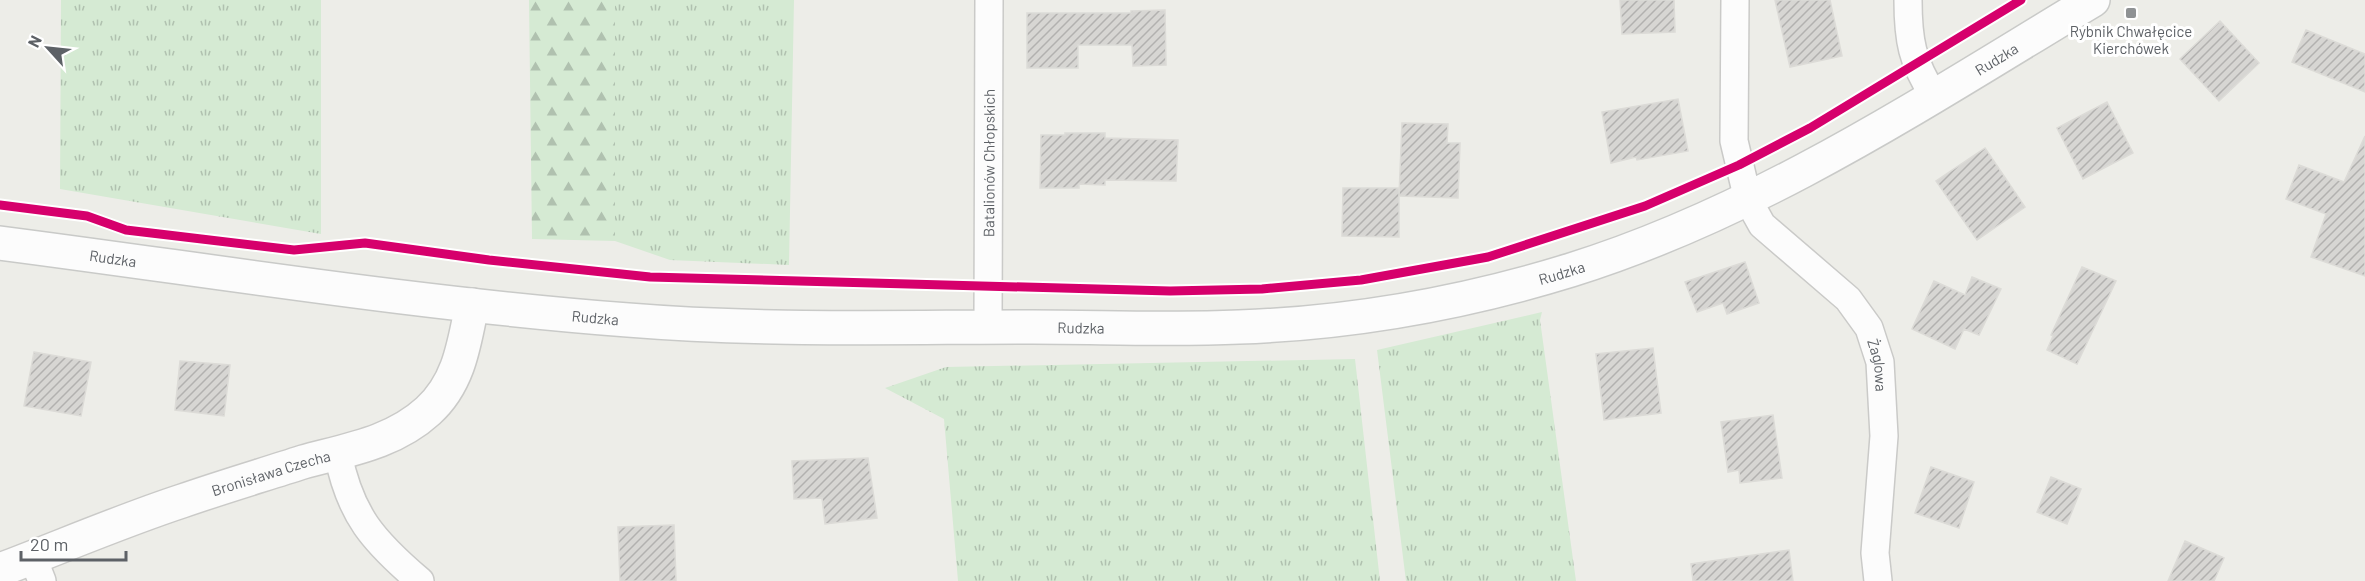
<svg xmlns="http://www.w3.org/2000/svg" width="2365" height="581" font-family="Barlow,sans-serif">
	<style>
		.grass { fill: url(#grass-tufts) }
		.forest { fill: url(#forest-firs) }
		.building { fill: url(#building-hatch); stroke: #dcdbd7; stroke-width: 1.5 }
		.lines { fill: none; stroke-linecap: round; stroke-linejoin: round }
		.minor-casing { stroke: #cacac8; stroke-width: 30 }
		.tertiary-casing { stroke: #cacac8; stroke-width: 36 }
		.secondary-casing { stroke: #c9cac8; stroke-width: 36 }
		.minor { stroke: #fcfcfc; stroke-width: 27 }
		.tertiary { stroke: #fcfcfc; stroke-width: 33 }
		.secondary { stroke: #fcfcfc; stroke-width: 33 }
		.cycleway-casing { stroke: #fff; stroke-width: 13 }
		.cycleway { stroke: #d6006c; stroke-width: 9 }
		.poi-dot { fill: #8f9294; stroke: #fff; stroke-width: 2 }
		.labels { text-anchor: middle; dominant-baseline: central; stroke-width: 6; stroke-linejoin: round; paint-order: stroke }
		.poi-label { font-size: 15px; fill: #5d6166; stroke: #fff }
		.street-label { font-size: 15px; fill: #5d6166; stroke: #fff }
	</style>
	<defs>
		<pattern id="grass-tufts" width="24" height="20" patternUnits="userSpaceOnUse" patternTransform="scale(1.5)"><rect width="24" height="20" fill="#d5ead3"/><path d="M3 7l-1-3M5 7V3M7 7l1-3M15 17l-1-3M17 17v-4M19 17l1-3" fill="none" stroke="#b0c1af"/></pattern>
		<pattern id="forest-firs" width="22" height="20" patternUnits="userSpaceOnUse" patternTransform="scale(1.5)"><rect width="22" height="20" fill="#d5ead3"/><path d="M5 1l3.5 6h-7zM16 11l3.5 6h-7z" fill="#b0c1af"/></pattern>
		<pattern id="building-hatch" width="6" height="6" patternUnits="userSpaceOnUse" patternTransform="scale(1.5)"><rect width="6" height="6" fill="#d7d6d3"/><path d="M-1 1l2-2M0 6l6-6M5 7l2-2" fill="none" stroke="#b2b1af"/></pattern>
	</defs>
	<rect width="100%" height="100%" fill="#edede8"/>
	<path class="grass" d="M61,0H321V234L60,189Z
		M615,0H794L789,265L670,260L615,241Z
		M1542,312L1540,320L1576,581H1406L1377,350Z
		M1355,359L1380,581H958L944,419L885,388L946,367Z"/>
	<path class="forest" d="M529,0H615V241L532,239Z"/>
	<path class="building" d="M1620,0H1674L1675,32L1622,34Z
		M1775,0H1830L1842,56L1790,67Z
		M1165,10L1166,65L1133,66L1132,45H1078V68H1027V13H1131V11Z
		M2220,21L2259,63L2219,101L2180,59Z
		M2306,30L2365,54V92L2292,62Z
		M1678,99L1688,151L1637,160L1636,157L1611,163L1602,112Z
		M2107,102L2133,153L2083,179L2057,128Z
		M1402,123L1448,124L1447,143H1460L1458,198L1399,196Z
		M1065,133H1105V138L1178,140L1176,181L1105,180V185L1079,184V188H1040L1041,135H1065Z
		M2365,136V276L2311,257L2326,214L2286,199L2299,165L2344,182Z
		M1985,148L2025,207L1977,240L1936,181Z
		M1343,188H1399V237L1342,236Z
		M1745,262L1759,303L1727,314L1723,303L1697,312L1685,282Z
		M2082,267L2116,281L2077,364L2047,350L2053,336L2051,335Z
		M1972,277L2001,289L1979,335L1964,329L1955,349L1912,329L1934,281L1965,295Z
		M1653,348L1661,413L1604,420L1596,354Z
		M34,352L91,362L81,416L24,406Z
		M180,361L230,365L224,416L175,410Z
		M1773,415L1782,478L1740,483L1739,470L1728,472L1721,422Z
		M868,458L877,518L825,524L822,498L794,499L792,461Z
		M1931,467L1974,482L1959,528L1915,513Z
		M2051,477L2081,489L2067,524L2037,512Z
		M674,525L676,581H620L618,527Z
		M2185,541L2224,558L2214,581H2168Z
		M1789,550L1793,581H1693L1691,564Z"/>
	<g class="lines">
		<defs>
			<g id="minor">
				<path id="s1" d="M1735,0L1734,141L1748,200L1762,225L1848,299L1869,328L1880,362L1884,436L1875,553L1878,581"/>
				<path d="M1908,0C1908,40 1912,62 1934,96"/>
				<path id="s2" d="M988,327L989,0"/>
				<path d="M338,454C350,515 373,541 420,581"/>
				<path d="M33,558L42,581"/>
			</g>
			<g id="tertiary">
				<path id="s3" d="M0,570C61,547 121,521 182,501C222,487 263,475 303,462C347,450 393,443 428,411C459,383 464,345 472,305"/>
			</g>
			<g id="secondary">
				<path id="s4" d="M0,243C209,270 418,304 628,320C762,331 898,327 1032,327C1101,327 1170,330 1239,327C1351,323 1464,303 1571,270C1760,211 1925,101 2093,0"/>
			</g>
		</defs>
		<use href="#minor" class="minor-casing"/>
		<use href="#tertiary" class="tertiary-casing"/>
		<use href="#secondary" class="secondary-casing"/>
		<use href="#minor" class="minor"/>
		<use href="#tertiary" class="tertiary"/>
		<use href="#secondary" class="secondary"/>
		<defs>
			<path id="cycleway" d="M0,205L87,216L126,230L294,250L365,243L489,260L650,277L1170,291L1262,289L1361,280L1488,257L1645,206L1739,165L1810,128L2021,0"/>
		</defs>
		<use href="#cycleway" class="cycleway-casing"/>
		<use href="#cycleway" class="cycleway"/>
	</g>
	<rect class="poi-dot" x="2125" y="7" width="12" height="12" rx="3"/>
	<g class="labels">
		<g class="poi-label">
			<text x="2131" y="31">Rybnik Chwałęcice<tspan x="2131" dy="17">Kierchówek</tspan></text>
		</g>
		<g class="street-label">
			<text stroke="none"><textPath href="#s4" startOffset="2058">Rudzka</textPath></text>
			<text stroke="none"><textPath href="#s2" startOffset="164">Batalionów Chłopskich</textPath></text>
			<text stroke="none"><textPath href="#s4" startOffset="114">Rudzka</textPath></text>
			<text stroke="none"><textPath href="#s4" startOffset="1572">Rudzka</textPath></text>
			<text stroke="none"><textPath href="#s4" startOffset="600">Rudzka</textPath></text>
			<text stroke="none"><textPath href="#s4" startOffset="1086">Rudzka</textPath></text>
			<text stroke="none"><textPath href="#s1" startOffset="418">Żaglowa</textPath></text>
			<text stroke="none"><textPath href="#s3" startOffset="288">Bronisława Czecha</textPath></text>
		</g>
	</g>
	<g transform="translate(48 48) rotate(297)" stroke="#ffffff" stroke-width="4.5" paint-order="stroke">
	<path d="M0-4.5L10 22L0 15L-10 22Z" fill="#5d6166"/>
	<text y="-9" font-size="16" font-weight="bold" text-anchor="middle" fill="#5d6166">N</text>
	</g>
	<path d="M21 551v9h105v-9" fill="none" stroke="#5d6166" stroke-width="3"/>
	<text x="30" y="551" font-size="18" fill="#5d6166" stroke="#ffffff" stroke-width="4.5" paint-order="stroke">20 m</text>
</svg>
